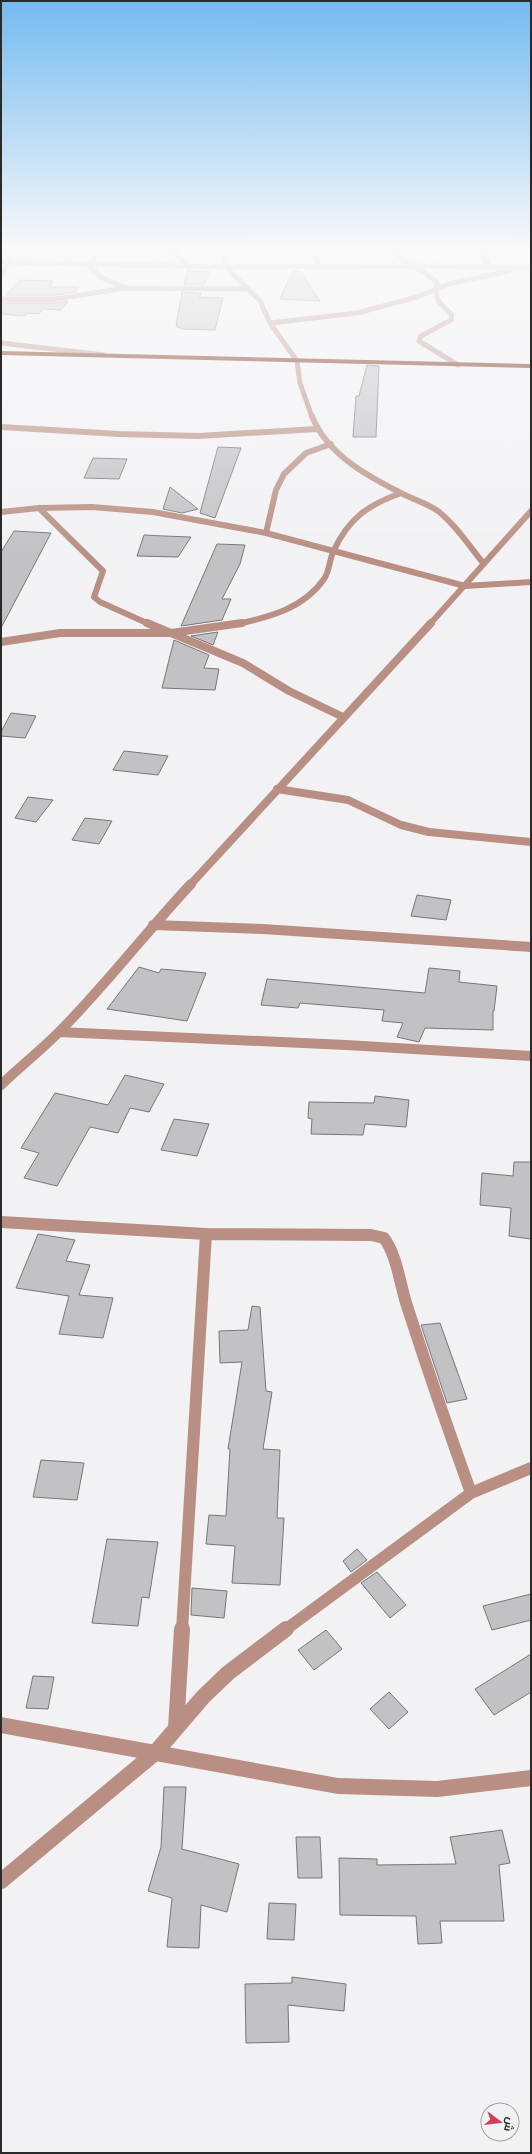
<svg xmlns="http://www.w3.org/2000/svg" width="532" height="2154" font-family="Figtree,Cairo,sans-serif">
	<style>
		.building { fill: #c2c2c5; stroke: #777779 }
		.lines { fill: none; stroke-linecap: round; stroke-linejoin: round }
		.street-far5 { stroke: #b98f83; stroke-width: 5 }
		.street-far4 { stroke: #b98f83; stroke-width: 6 }
		.street-far3 { stroke: #b98f83; stroke-width: 8 }
		.street-far2 { stroke: #b98f83; stroke-width: 10 }
		.street-far1 { stroke: #b98f83; stroke-width: 12 }
		.street { stroke: #b98f83; stroke-width: 16 }
		.highway { fill: #6a1900; fill-rule: evenodd }
	</style>
	<rect width="100%" height="100%" fill="#f2f2f5"/>
	<path class="building" d="M187,270L188,271H209L204,285L184,284Z
		M293,271H300L320,301L280,299Z
		M20,280L53,281L49,287H79L75,292L56,295H6Z
		M182,292L201,293L199,297L223,298L215,330L182,329L176,326Z
		M68,301L61,310L43,309L39,314L27,313L25,316L1,314V303H56Z
		M367,365L379,366L376,437H353L356,396H359Z
		M218,447L241,448L215,518L200,513Z
		M93,458L127,459L119,479L84,478Z
		M170,487L198,509L182,513L163,509Z
		M14,531L51,533L1,628V552Z
		M144,535L164,536L191,537L178,557L137,556Z
		M217,544L245,545L240,564L222,599H231L222,620L181,626Z
		M218,632L213,645L191,636Z
		M174,640L209,655L204,668L219,669L215,690L162,688Z
		M11,713L36,716L25,738L1,736V732Z
		M124,751L168,756L158,775L113,770Z
		M28,797L53,800L36,822L15,818Z
		M85,818L112,821L99,844L72,840Z
		M417,895L451,900L446,920L411,916Z
		M139,967L159,973L161,969L206,973L187,1021L107,1009Z
		M429,968L460,971L459,982L497,986L494,1011H493V1030L425,1028L419,1042L397,1037L403,1023L382,1021L384,1010L300,1003L298,1008L261,1005L267,979L425,993Z
		M125,1075L164,1084L149,1112L130,1108L118,1133L90,1127L57,1186L24,1178L39,1153L21,1148L55,1093L108,1105Z
		M375,1096L409,1100L406,1127L365,1124L363,1135L311,1134L312,1119L308,1118L309,1102L374,1103Z
		M174,1119L209,1124L197,1156L161,1150Z
		M514,1162H531V1239L509,1236L511,1208L480,1205L482,1173L513,1176Z
		M38,1234L75,1240L66,1261L90,1265L79,1295L113,1298L103,1338L59,1334L69,1296L16,1288Z
		M252,1306L260,1307L266,1391L272,1392L263,1449L280,1450L277,1518H284L280,1585L232,1583L235,1546L206,1544L209,1515L226,1516L230,1449H228L242,1362L220,1363L219,1331L248,1330Z
		M440,1323L467,1399L447,1403L421,1325Z
		M41,1460L84,1463L77,1500L33,1497Z
		M107,1539L158,1542L149,1598L142,1597L138,1626L92,1623Z
		M357,1549L367,1560L351,1572L343,1561Z
		M377,1572L406,1605L390,1618L361,1583Z
		M192,1588L227,1591L224,1618L191,1615Z
		M531,1594V1620L492,1630L483,1606Z
		M326,1630L342,1649L314,1670L298,1650Z
		M531,1654V1692L494,1715L475,1689Z
		M33,1676L54,1677L48,1709L26,1708Z
		M389,1692L408,1712L389,1729L370,1709Z
		M164,1787H186L182,1849L239,1864L227,1912L201,1905L199,1948L167,1947L172,1898L148,1891L161,1847Z
		M502,1830L510,1863L499,1865L504,1921H440L442,1943L418,1944L416,1916L340,1915L339,1858L377,1859V1865L456,1864L450,1837Z
		M296,1837H320L322,1878H298Z
		M269,1903L296,1904L294,1940L267,1939Z
		M292,1977L346,1984L344,2011L288,2005L289,2042L246,2043L245,1984L292,1983Z"/>
	<g class="lines">
		<path class="street-far5" d="M96,252L91,269L104,279L124,287
			M174,252L189,267
			M225,252L226,267L260,301L270,323L297,361L300,383L312,417
			M312,252L321,267
			M396,252C406,267 425,269 437,283C434,301 440,303 452,315L451,320L421,336L419,341L458,365
			M481,252L489,266
			M1,262L226,267L442,266L531,268
			M1,275L8,263V252
			M1,299H56L125,288L249,289
			M270,323L357,313L417,297L452,283L510,271
			M1,343L104,355"/>
		<path class="street-far4" d="M312,416C327,455 369,477 405,495C416,500 428,504 438,511C456,525 469,546 484,564
			M1,427L119,434L198,436L317,429
			M39,508L103,571L94,597L100,602L149,624
			M1,512L39,508L92,507L153,512L266,533L465,586L531,582
			M266,533L276,490L284,474L306,453L331,444
			M237,624C270,617 304,608 324,579C330,571 329,559 334,550C349,518 368,505 401,493
			M430,624L531,511"/>
		<path class="street-far3" d="M147,623L171,633L242,623
			M1,642L60,633H171L243,663L289,691L343,717
			M277,789L348,800L401,825L429,832L531,842
			M190,885L431,623"/>
		<path class="street-far2" d="M153,925L263,929L531,947
			M59,1032L346,1045L531,1056
			M1,1085C20,1067 41,1050 59,1032C106,985 146,932 191,884"/>
		<path class="street-far1" d="M1,1222L206,1234L371,1235L384,1238C398,1257 400,1287 408,1309C428,1371 449,1432 471,1493
			M182,1630L206,1234
			M285,1630L471,1493L531,1468"/>
		<path class="street" d="M1,1725L338,1786L437,1789L531,1778
			M176,1728L182,1629
			M1,1881L155,1753L203,1697L228,1673L286,1629"/>
		<path class="highway" d="M1,351L531,364V368L1,355Z"/>
	</g>
	<linearGradient id="sky" x2="0" y2="1"><stop stop-color="#74baf0"/><stop offset="0.45" stop-color="#f9f9fa"/><stop offset="1" stop-color="#f9f9fa" stop-opacity="0"/></linearGradient>
	<rect width="532" height="554" fill="url(#sky)"/>
	<rect width="532" height="2154" fill="none" stroke="#2a2a2b" stroke-width="4"/>
	<g transform="translate(500 2122) rotate(105)"><circle r="19" fill="#f2f2f5" stroke="#a2a2a4"/>
	<path d="M0-3L7 15L0 10L-7 15Z" fill="#ce3e57"/>
	<text y="-6" font-size="11" font-weight="bold" text-anchor="middle" fill="#2a2a2b">ش</text>
	</g>
</svg>
